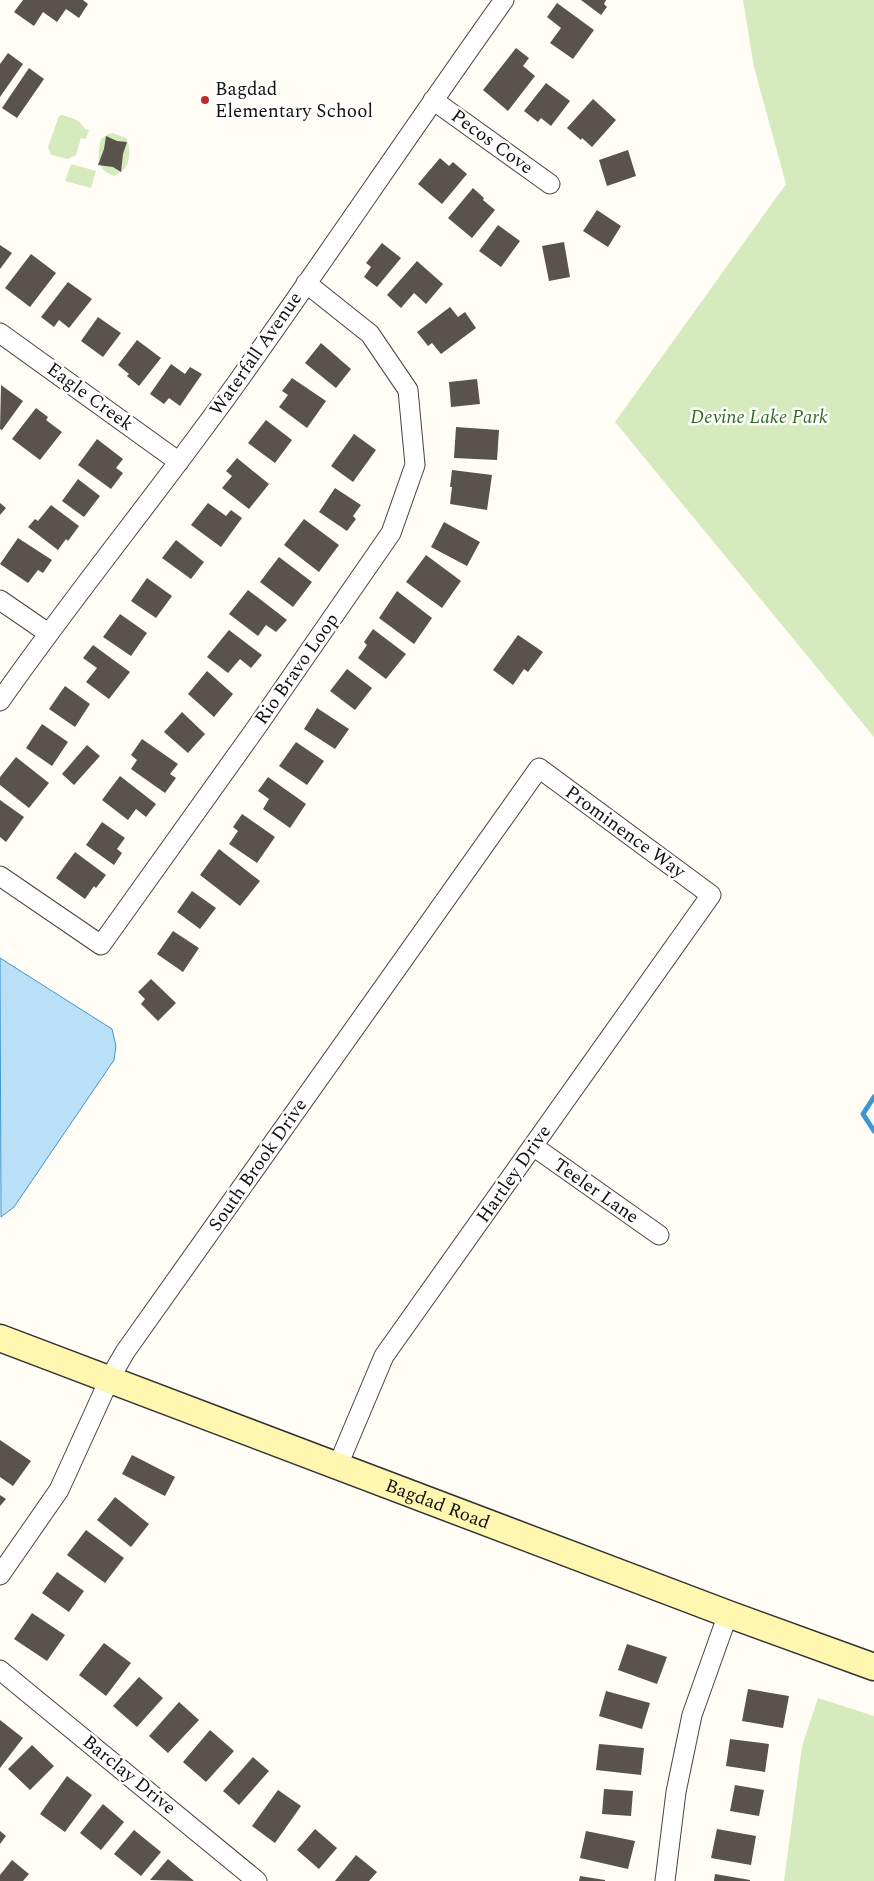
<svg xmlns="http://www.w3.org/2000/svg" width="874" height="1881" font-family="Spectral,serif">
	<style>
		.green { fill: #d5ebbd }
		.water { fill: #b9e0f7; stroke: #3f96cf }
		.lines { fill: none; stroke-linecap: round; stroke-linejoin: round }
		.stream { stroke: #3f96cf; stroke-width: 5 }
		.building { fill: #5a524d }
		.street-casing { stroke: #444; stroke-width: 21 }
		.secondary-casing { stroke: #333; stroke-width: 29 }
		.street { stroke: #fff; stroke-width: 19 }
		.secondary { stroke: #fff6b0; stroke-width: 26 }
		.poi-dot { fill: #c4262e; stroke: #fff; stroke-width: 2 }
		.labels { text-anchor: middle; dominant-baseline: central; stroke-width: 5; stroke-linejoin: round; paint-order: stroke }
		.poi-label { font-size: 19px; fill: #111; stroke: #fff; text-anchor: start }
		.street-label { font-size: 19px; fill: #111; stroke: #fff }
		.park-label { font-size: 19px; font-style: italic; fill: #2f6b1f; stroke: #fff }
	</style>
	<rect width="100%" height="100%" fill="#fffdf5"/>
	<path class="green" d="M743,0H874V737L615,422L786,184L754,67Z
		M63,115L79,121L85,129L89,130L86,139L81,138L76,155L68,159L51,155L48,147L59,116Z
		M113,133L126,138C131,147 131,165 122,171C119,173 117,174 114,176C96,169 97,156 101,139L108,134Z
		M71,164L96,171L91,188L65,181Z
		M818,1698L874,1716V1881H784L802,1746Z"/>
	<path class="water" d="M0,958L112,1029L116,1046L114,1060L14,1207L1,1217Z"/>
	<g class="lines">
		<path class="stream" d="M874,1097L863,1114L874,1131"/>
	</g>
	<path class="building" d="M23,0H83L88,4L79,18L66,9L57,22L43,12L34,26L14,12Z
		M581,0H606L604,4L607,7L601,15Z
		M557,3L594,30L573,59L550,43L561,28L547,17Z
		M516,48L529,58L523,66L535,76L508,111L483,90Z
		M8,53L23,64L0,97V64Z
		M29,68L44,79L17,118L2,108Z
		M546,83L570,101L551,126L541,118L538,122L524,111Z
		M593,99L616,120L592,147L582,138L581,140L567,128Z
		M106,136L117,141L127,142L123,154L121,172L113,167L98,165L104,149Z
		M628,150L636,176L607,186L599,160Z
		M440,158L449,166L453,162L467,174L442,204L418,184Z
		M473,188L484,198L483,200L495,210L472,238L448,218Z
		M597,210L621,226L608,247L583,231Z
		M498,225L520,241L501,267L479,251Z
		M564,242L570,277L549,281L542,246Z
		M382,243L401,258L377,287L364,277L371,267L366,263Z
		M0,245L12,253L0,269Z
		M31,254L56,273L30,307L5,288Z
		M417,261L443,284L426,304L414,293L401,308L387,295Z
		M68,282L92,299L69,328L59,320L54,327L41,317Z
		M450,307L458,317L465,312L476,328L441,354L432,343L428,346L417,332Z
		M98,317L121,333L103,357L81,341Z
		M137,340L161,358L139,386L127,376L129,374L118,365Z
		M321,343L351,369L336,388L305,363Z
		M171,364L185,374L190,367L202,374L180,406L169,398L164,404L150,394Z
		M292,378L326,401L307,428L279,407L288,395L282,391Z
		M477,379L480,404L451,407L449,382Z
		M1,385L23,401L2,430L0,429Z
		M36,408L48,417L46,420L62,432L40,460L12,439Z
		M266,420L292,440L275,463L248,443Z
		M456,427L499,430L497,460L454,458Z
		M354,434L376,450L353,482L331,466Z
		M97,439L123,459L116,468L123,473L111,489L78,465Z
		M237,458L269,484L249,509L222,488L232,476L226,471Z
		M452,470L492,475L487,510L450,504L452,487H450Z
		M78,479L100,496L84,517L62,501Z
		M335,488L361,505L353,516L356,519L347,531L319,512Z
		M0,503L6,508L0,515Z
		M208,503L226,516L231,510L242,518L221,547L191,525Z
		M51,505L79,526L68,541L66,539L58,550L28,527L35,519L38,521Z
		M304,519L339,545L319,572L284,545Z
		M444,522L480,542L467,566L431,547Z
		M18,538L52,560L43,573L38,570L28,583L0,564Z
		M176,540L204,562L191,579L162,558Z
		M426,555L461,581L442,608L406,582Z
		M279,557L312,582L293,607L260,582Z
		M147,578L172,596L156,618L131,601Z
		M248,590L287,620L276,632L266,625L258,636L229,614Z
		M397,591L432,618L414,644L379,618Z
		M120,614L147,633L131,656L103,637Z
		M373,629L406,654L386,679L358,658L367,645L364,642Z
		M229,630L262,655L251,668L240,659L228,673L207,657Z
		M518,635L543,652L528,672L524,669L513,685L493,670Z
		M93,645L130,672L109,699L86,682L97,668L83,658Z
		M347,669L372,688L355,710L330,691Z
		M207,671L233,694L214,717L188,694Z
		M65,686L90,704L75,727L49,709Z
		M317,708L349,729L335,749L304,729Z
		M182,712L205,734L188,753L164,732Z
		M42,724L68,742L52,766L26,748Z
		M142,739L178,764L170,774L176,778L165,793L131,769L137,760L131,755Z
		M296,742L324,761L307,785L279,766Z
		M87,745L100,756L74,785L62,774Z
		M16,757L49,783L29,808L0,785V777Z
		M120,776L156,804L146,817L136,809L128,820L102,800Z
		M268,777L306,804L290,828L263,809L269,799L258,791Z
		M0,800L24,817L6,842L0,837Z
		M242,814L275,837L257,863L229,844L238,831L233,827Z
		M102,822L125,838L117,849L122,853L114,865L86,845Z
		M219,849L260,881L240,906L200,875Z
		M75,852L106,875L96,888L94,886L85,899L56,878Z
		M192,891L216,908L200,929L177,912Z
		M173,931L199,948L183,972L157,954Z
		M151,979L176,1003L158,1021L141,1004L145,999L138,992Z
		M0,1440L31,1461L13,1486L0,1477Z
		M132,1455L175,1477L165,1496L122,1474Z
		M0,1495L6,1499L0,1506Z
		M115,1497L149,1524L131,1547L97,1520Z
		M86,1530L124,1558L105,1583L67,1555Z
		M57,1572L84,1591L69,1612L42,1593Z
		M32,1613L65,1635L47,1661L14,1639Z
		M104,1643L131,1663L106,1696L79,1675Z
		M627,1644L667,1657L657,1684L618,1670Z
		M139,1677L163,1698L137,1727L113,1706Z
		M748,1689L789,1696L783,1728L742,1721Z
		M606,1691L650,1703L642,1729L599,1716Z
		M179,1702L199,1720L168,1753L149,1736Z
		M0,1720L23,1738L0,1768Z
		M210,1730L234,1751L206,1782L183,1762Z
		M730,1739L769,1744L765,1772L726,1766Z
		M599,1744L644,1748L641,1775L596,1770Z
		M32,1745L54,1766L30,1790L8,1769Z
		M253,1757L269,1771L239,1805L223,1791Z
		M67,1776L92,1795L65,1832L40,1814Z
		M735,1785L764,1790L759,1816L730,1811Z
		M604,1789L633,1791L631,1816L602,1814Z
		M278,1790L301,1806L275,1843L252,1826Z
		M103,1804L124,1822L101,1850L80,1833Z
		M315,1829L337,1848L319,1869L297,1850Z
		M717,1829L756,1836L751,1865L711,1858Z
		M134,1830L161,1852L141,1876L114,1854Z
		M0,1831L6,1836L0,1844Z
		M586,1831L635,1841L628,1869L580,1858Z
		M356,1855L377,1872L369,1881H335Z
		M168,1859L194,1881L150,1880Z
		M12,1860L29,1874L23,1881H0V1875Z
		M715,1874L750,1880V1881H714Z
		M580,1876L605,1880V1881H579Z"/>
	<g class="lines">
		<defs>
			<path id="street" d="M433,100L550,184
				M0,333L179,462
				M0,600L48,633
				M0,701C77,591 163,487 241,377C330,252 415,125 504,0
				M0,876L101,945L256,728L391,533L415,465L408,390L370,334L306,283
				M533,1146L659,1235
				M0,1575L59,1490L110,1378L125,1352L539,768L711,895L384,1356L338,1465
				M0,1670L257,1881
				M665,1881L676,1792L692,1715L728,1614"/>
			<g id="secondary">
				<path id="s1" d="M0,1338L728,1614L874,1667"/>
			</g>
		</defs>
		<use href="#street" class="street-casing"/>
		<use href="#secondary" class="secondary-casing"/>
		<use href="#street" class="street"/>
		<use href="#secondary" class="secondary"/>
	</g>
	<circle class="poi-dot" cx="205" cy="100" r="5"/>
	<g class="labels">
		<g class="poi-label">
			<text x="215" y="89">Bagdad<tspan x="215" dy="22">Elementary School</tspan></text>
		</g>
		<g class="street-label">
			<text transform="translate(492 142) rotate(36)">Pecos Cove</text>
			<text transform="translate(256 354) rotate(-55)">Waterfall Avenue</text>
			<text transform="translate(90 397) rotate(36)">Eagle Creek</text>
			<text transform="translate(297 669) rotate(-55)">Rio Bravo Loop</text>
			<text transform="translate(625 832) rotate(36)">Prominence Way</text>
			<text transform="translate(258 1165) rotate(-55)">South Brook Drive</text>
			<text transform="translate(514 1174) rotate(-55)">Hartley Drive</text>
			<text transform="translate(596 1191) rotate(35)">Teeler Lane</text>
			<text stroke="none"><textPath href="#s1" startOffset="468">Bagdad Road</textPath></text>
			<text transform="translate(129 1775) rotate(39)">Barclay Drive</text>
		</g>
		<g class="park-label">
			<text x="759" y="417">Devine Lake Park</text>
		</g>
	</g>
</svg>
